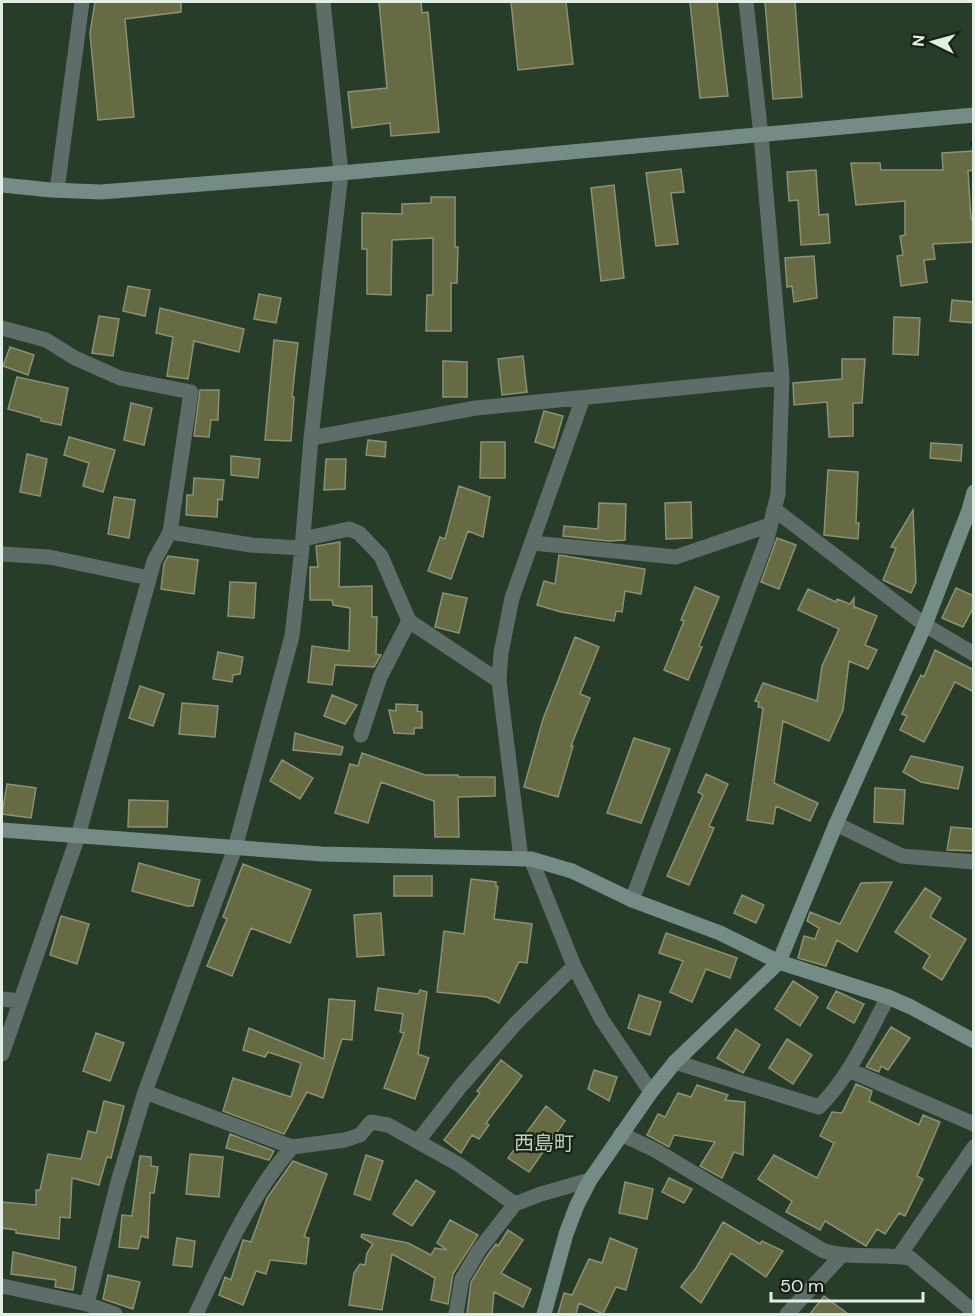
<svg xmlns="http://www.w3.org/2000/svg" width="975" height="1316" font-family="'DM Sans','Noto Sans JP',sans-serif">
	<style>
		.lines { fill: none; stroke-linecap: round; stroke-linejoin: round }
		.stream { stroke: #002a32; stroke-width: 6 }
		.building { fill: #666b44; stroke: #8c9074; stroke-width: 1.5 }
		.street { stroke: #5f6d69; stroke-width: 15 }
		.secondary { stroke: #748b86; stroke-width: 15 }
		.labels { text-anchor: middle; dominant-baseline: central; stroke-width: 4.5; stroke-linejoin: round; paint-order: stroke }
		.neighbourhood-label { font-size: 20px; fill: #bcd4be; stroke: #182018 }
	</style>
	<rect width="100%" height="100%" fill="#283c2a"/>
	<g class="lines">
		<path class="stream" d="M973,144H974"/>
	</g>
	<path class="building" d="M95,2H181V12L125,19L134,117L98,120L90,33Z
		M379,2H421L422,13L428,12L439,132L391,136L390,123L352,128L348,92L387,88Z
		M511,2H566L573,64L518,70Z
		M690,2H717L728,96L700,98Z
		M765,2H795L802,97L773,99Z
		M973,151L974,170L968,171L971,219H974V242L933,244L935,259L924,260L927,282L901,286L897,256L903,255L900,236L905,235V201L856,205L851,163H880L881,170H943L942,153Z
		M681,169L684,192L671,193L678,244L656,246L646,173Z
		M816,170L819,215L828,214L830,243L801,245L798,200L789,201L787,172Z
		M614,185L624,278L601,281L591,188Z
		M431,197H455V247H458L457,283H451V331H426L427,295H433V238L392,240L391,295L367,294V249H362V213L402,214V204L431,203Z
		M814,256L817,298L794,302L792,286L787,287L785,258Z
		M128,286L150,290L145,316L123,311Z
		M259,294L281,298L276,323L254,319Z
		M952,300L974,302V323L950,321Z
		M160,308L244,329L239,352L194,341L188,379L167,376L173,337L156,333Z
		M99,316L119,319L113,356L92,353Z
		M894,317L920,318L918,355L893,354Z
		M274,340L298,343L292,397H294L291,441L265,440Z
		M10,347L34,355L28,375L3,366Z
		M523,356L527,392L502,395L498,359Z
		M842,359H865L862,403H853V436L829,437L827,402L794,405L793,383L842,379Z
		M443,361L467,362V397H443Z
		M17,377L68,388L61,425L41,421V418L8,409Z
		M200,390H219L218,420H211L209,437L194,436Z
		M131,403L152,408L144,445L124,440Z
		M544,411L563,416L554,448L535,442Z
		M69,437L115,450L103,492L83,486L89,463L64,455Z
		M368,440L386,442L385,457L366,455Z
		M481,442H505V478H480Z
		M931,443L962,445L961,461L930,458Z
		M27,454L47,459L40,496L20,492Z
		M231,456L260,459L258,478L231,475Z
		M326,459H346L345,489L324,490Z
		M828,470L858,472L856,523H859L858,539L824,535Z
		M194,478L224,480L222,500L218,499L217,517L186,515L187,495H193Z
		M459,486L490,497L483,537L468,531L451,579L428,571L440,537L445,539Z
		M114,497L135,500L129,538L108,534Z
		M691,502L692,538L666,539L665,503Z
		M599,503L626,504L625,540L609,541L563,536L564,526L598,529Z
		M913,510L916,582L911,593L883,580L896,548L891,547Z
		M777,538L796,545L779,589L761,582Z
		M340,542L339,587L372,586V617H377L376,654L381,655L374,667L335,665L332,685L308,682L312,646L349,651L350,608L333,605L332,600H310V567H318L316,546Z
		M559,555L645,569L641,594L625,591L622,612L616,611L614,621L561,612L537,605L544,581L555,584Z
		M168,556L198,560L194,594L161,589L164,564Z
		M230,582L256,583L254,618L228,616Z
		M695,587L719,597L699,646L702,647L688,680L664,670L684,621L681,620Z
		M956,588L974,596V606L963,627L942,618Z
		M808,589L836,602L837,599L850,604L854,598V609L855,607L877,616L865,645L877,650L868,669L849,661L843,710L829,741L783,721L774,783L818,803L810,821L776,806L773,824L747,820L763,708L758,707L759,702L755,701L763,683L817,701L822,666L839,629L798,610Z
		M443,593L467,598L459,633L435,627Z
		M575,637L599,647L580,694L590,698L571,746H573L558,797L524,787L543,719Z
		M935,650L974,670V692L955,682L924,742L900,730L907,716L902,714L921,675L924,677Z
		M218,652L243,657L240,674L233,675L232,682L213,679Z
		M140,686L164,694L153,726L129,718Z
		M332,695L357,705L345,724L324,716Z
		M182,703L218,706L215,737L179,734Z
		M396,704L418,705L417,711L422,712V728H414V734L394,733L389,710L396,711Z
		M295,733L343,747L341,755L293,750Z
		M634,738L670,749L641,823L607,813Z
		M362,753L425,775H458V777H495V796L458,797L459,837H435L434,801L381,782L368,823L335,813L350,764L358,766Z
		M911,756L963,767L958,789L921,782L903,772Z
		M282,760L313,778L300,799L270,781Z
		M706,774L728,784L709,826L714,828L689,885L667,876L703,795L698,792Z
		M7,784L36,788L31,818L2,814Z
		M875,788L905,790L903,824L874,822Z
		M129,800L168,801L167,827H128Z
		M951,827L974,829V851L947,850Z
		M139,863L200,880L193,906H187L132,891Z
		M243,864L311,890L290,943L251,928L232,976L207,966L227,919L223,917Z
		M394,876H432V896H394Z
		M471,879L496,882V886L498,887L494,919L532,924L527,963L519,962L499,1003L487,997L437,992L444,931L464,934Z
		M892,882L857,952L837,940L826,966L798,958L804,936L815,939L819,928L807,921L810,912L840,924L861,883Z
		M925,888L941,898L930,917L966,939L942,980L923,968L930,955L895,932Z
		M742,895L764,905L756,923L734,913Z
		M381,913L384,955L357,957L354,915Z
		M61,916L89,924L77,964L50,955Z
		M666,933L737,958L730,978L706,969L692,1002L670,992L683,961L659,953Z
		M793,981L818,997L800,1026L775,1009Z
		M378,988L418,994L420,990L427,992L418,1054L429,1058L415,1099L384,1088L404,1033L400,1032L403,1014L375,1010Z
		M836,991L864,1004L854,1023L827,1008Z
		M639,995L661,1002L650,1035L628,1028Z
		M329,999L355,1001L352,1040L342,1039L323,1098L307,1092L284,1134L223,1111L233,1078L291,1097L301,1063L268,1052L265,1057L243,1050L249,1028L324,1059Z
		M891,1027L910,1038L888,1070L881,1066L879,1072L866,1067Z
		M736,1029L760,1045L743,1073L717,1058Z
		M96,1033L124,1043L110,1081L83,1071Z
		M787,1039L812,1055L793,1084L769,1068Z
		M501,1060L522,1076L486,1123L489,1125L479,1139L472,1135L461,1153L444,1140L480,1093L477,1091Z
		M594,1070L617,1077L609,1101L588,1089Z
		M856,1084L872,1091L869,1101L919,1125L923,1115L940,1122L917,1176L923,1179L905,1216L899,1213L885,1234L877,1229L866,1246L825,1221L820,1230L786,1212L792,1201L758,1179L774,1155L817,1178L834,1143L820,1136L832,1112L842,1113Z
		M697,1085L728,1095L725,1100L745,1102L743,1155L734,1152L722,1178L700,1166L715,1142L674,1135L669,1147L647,1135L658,1114L665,1117L678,1093L691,1097Z
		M104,1101L124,1106L111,1158L107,1157L99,1185L72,1178L70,1218L60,1217L59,1239L16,1233V1230L2,1228V1202L36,1205V1190H40L48,1154L81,1159L88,1131L96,1133Z
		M546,1106L565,1121L529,1172L508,1158Z
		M230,1134L274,1151L269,1160L226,1148Z
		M190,1154L223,1157L219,1197L186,1194Z
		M366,1155L383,1161L370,1200L354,1194Z
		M140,1156L151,1157V1166L158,1167L154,1193H150L148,1238L141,1236L138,1249L119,1247L122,1215L132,1216Z
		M293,1161L327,1174L304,1237L309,1238L306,1264L270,1260L266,1274L256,1271L243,1305L219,1295L225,1277L231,1280L243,1240L251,1242L267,1198Z
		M669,1178L692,1189L684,1203L662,1192Z
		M416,1180L435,1192L412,1226L393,1214Z
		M625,1182L653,1189L647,1219L619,1213Z
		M450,1220L478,1235L453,1274L448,1304L431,1300L435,1278L392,1254L382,1310L349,1305L354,1273L360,1264L365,1265L367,1253L373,1244L361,1237L362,1234L408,1243L431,1255L435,1248L447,1250L437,1243Z
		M723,1222L760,1244L762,1241L783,1251L766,1277L731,1253L701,1303L681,1287L696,1268Z
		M508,1230L523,1240L501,1273L531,1289L523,1307L494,1292L492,1314H467L471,1282L487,1256L496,1244L498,1246Z
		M177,1238L195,1241L192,1267L173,1265Z
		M610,1238L637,1249L626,1290L616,1287L603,1314L579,1303L576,1314H558L564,1293L572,1295L589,1259L602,1263Z
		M13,1252L76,1267L73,1290L55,1287L56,1280L11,1274Z
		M108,1275L140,1282L133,1309L103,1299Z
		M824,1296L848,1314H810Z"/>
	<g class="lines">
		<path class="street" d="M57,190L82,2
			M2,328L46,340L75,358L120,378L191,392L170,532L154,561L78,836L2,1054
			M311,438L476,408L782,378
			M774,509L925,625L974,654
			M170,532L251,545L302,548
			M303,539L349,529L359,533L381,556L409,621L499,681
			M533,543L676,557L770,525
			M2,554L49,557L149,578
			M361,735L380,677L409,621
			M836,824L902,856L974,862
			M521,859L499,681L501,653L512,598L583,398
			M531,859L574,966L602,1020L651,1092
			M632,900L767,539L778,494L782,378L761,135L746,2
			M2,999L20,1001
			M675,1062L819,1107C850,1076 867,1036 888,997
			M849,1070L974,1124
			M145,1092L292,1147
			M621,1134L655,1150L824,1251C852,1259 881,1253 910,1258L974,1312
			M418,1141L460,1087L516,1023L574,966
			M899,1256L974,1147
			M2,1286L87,1304L115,1314
			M87,1304L118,1182L145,1092L235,848L292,636L302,548L311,438L341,173L323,2
			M196,1314C223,1257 250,1196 292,1147L345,1140L360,1135L371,1122L388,1125L458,1164L515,1204
			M456,1314L462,1279L479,1250L515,1204L541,1194L590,1180
			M787,1314L841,1256"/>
		<path class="secondary" d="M2,185L51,190L101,192L341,173L974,115
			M2,830L322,854L531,859L572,871L632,900L720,933L779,962L888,997L911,1007L974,1041
			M544,1314L566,1234L577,1205L590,1180L651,1092L675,1062L779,962L836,824L925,625L969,510L974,492"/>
	</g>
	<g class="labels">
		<g class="neighbourhood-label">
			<text x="544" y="1143">西島町</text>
		</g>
	</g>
	<rect width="975" height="1316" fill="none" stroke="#e2eee3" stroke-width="6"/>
	<g transform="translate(933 42) rotate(275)" stroke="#182018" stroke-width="4.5" paint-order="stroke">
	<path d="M0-4.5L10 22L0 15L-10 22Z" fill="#e2eee3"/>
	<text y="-9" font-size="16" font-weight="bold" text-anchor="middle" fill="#e2eee3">N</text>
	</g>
	<path d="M771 1292v9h152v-9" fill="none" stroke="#e2eee3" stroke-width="3"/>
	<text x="780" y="1292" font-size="18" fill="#e2eee3" stroke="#182018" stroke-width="4.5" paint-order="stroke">50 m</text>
</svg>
